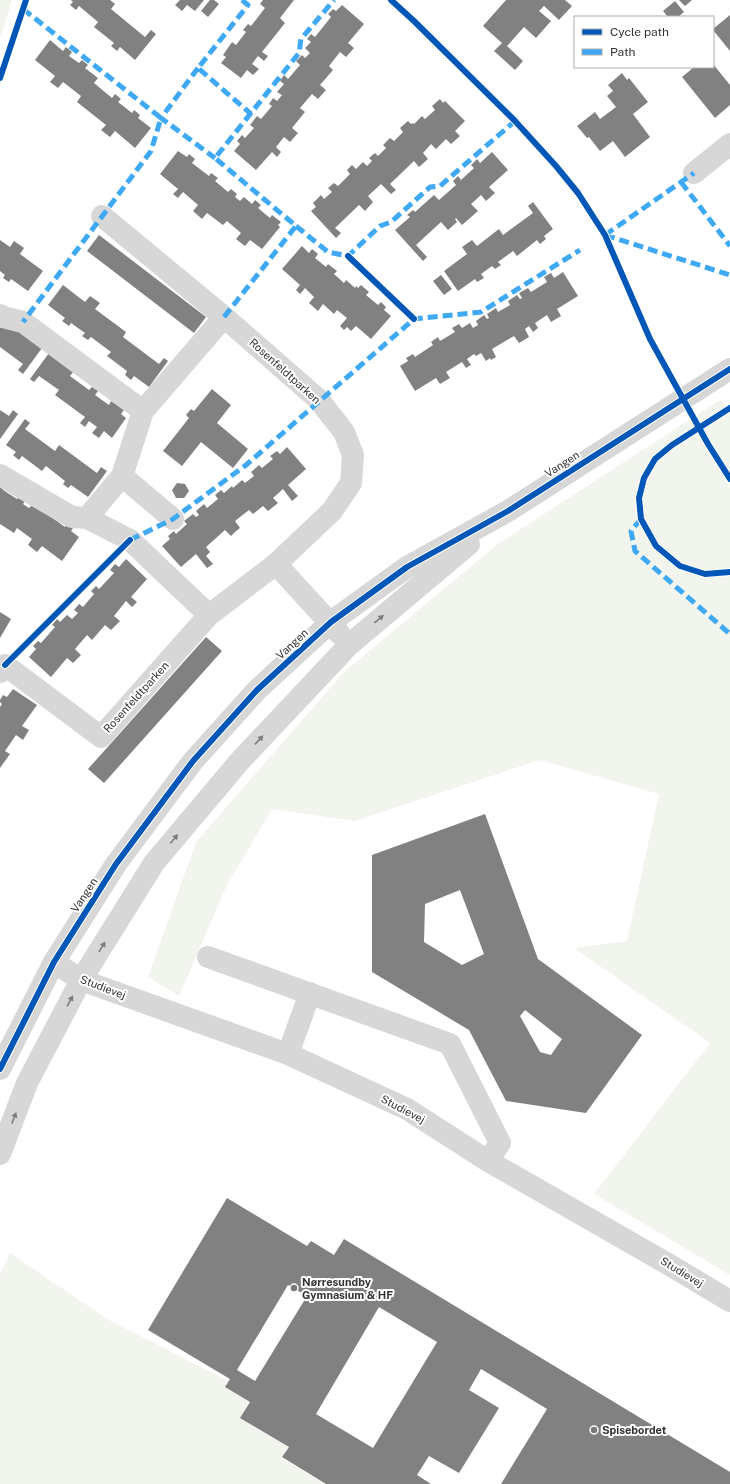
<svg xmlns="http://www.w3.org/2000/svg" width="730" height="1484" font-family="'Public Sans',sans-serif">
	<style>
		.green { fill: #f1f5ed }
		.building { fill: #818181; fill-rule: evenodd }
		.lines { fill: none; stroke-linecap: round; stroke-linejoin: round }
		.minor { stroke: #d7d7d7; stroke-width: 22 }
		.quiet { stroke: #3fa9f5; stroke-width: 5; stroke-dasharray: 10 5; stroke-linecap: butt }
		.cycleway-casing { stroke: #fff; stroke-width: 8 }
		.cycleway { stroke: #0057b8; stroke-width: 6 }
		.oneway { fill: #7d7d7d }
		.poi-dot { fill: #7a7a7a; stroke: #fff; stroke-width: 1.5 }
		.labels { text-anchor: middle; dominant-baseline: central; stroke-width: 4; stroke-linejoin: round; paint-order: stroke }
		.street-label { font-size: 11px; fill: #333; stroke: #fff }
		.poi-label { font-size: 11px; font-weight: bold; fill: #333; stroke: #fff; text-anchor: start }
	</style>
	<rect width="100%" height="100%" fill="#fff"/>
	<path class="green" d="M0,0H12L0,38Z
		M720,400L730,410V1275L594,1194L710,1043L574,948L627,941L659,794L540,760L355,821L272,809L226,887L179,996L148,977L196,842L344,672L499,543Z
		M10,1253L109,1320L229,1381L225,1387L249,1402L240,1418L288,1447L281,1458L325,1484H0V1274Z"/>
	<path class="building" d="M71,0H110L115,4L111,9L145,37L151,30L156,34L135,60L120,47L117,51L111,46L114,43L94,27L98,22L79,6L76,10L70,5L73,2Z
		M180,0H204L195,11L187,5L182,11L175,5Z
		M210,0H214L219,4L208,17L201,11Z
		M263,0H294L280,18L285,23L262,52L268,56L264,61L258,56L252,64L259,69L253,75L247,70L241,78L221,63L226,57L223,55L232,42L236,45L246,32L243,30L248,24L251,26L265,8L260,4Z
		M506,0H565L572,6L559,20L544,6L539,11L551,21L536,38L524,27L507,46L523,61L515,70L494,51L502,43L483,26Z
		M679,0H692L685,6Z
		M675,1L684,12L678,17H668L663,11Z
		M342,5L364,24L348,43L354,48L346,57L340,52L329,66L333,70L320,85L326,90L318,99L312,94L300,108L305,112L292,128L298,133L290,142L284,137L276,147L281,152L277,157L272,152L256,170L234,151L240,144L237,141L242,135L245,138L254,128L250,125L257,116L261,119L272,106L269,104L273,98L277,101L282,95L277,92L284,84L280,81L284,75L288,79L300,65L296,61L302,55L305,58L310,53L305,48L311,42L307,39L311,34L315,37L331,17L328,14L333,9L336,11Z
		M730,15V51L713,30V29Z
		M50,40L63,51L66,47L72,52L69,56L79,63L82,60L88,65L85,68L98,78L94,83L112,98L115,94L121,99L118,102L132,113L134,110L140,115L138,118L151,128L135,148L115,131L110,137L101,130L106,125L77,102L81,96L63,82L58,88L50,82L55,76L35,60Z
		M713,64L730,85V105L715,118L682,77L694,67H713Z
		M622,73L627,80L629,78L648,102L633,114L650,137L625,157L613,141L600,151L589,137L587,138L577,126L595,112L600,119L616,107L607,96L613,91L608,85Z
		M440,99L443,103L445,101L465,121L455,131L460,136L451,144L446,139L436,149L431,144L423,153L428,159L419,167L414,161L390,184L396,190L391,194L381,184L368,196L373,202L365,211L359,205L335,228L341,233L336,238L311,211L316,207L313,203L321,195L324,199L332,192L328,188L334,183L338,186L350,174L347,170L352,165L356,169L363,162L367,166L372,161L369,158L375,153L378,156L386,148L383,145L390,138L394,141L403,132L400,128L408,121L411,124L413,123L414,124L422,116L425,119L435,110L432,106Z
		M178,151L187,157L189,154L195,159L192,163L209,176L211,173L218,178L215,181L228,192L231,189L237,194L235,197L240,201L244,197L252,204L255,200L261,205L258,208L270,218L272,215L281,222L278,225L280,227L262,249L250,240L245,246L241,243L236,239L241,233L227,221L223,225L207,213L202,219L193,211L198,205L183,192L178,198L173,194L178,189L160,174Z
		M492,152L508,170L489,187L495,193L486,201L481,195L471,204L478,211L462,225L456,218L455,219L457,222L448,230L441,222L416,245L427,257L423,261L395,230L410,217L407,215L413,210L415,212L434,195L439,200L456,185L453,181L458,176L461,180L474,168L471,165L477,159L480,163Z
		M533,202L553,229L544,236L546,239L540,244L537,240L517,256L513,251L498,262L501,265L495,269L492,266L481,274L484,278L477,282L475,279L458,291L444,271L467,254L462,247L472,240L477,246L499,229L503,235L533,213L528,206Z
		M99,235L206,317L194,333L87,251Z
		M0,240L10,247L14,241L24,248L20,254L43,271L28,291L11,279L9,282L3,278L5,275L0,271Z
		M302,246L309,253L312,249L318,254L315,258L326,267L328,264L337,271L334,274L344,283L346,280L355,288L356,286L358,288L361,285L369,292L366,295L378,305L381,302L386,307L384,310L391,316L371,339L356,326L351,331L347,327L344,330L340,326L347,318L337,310L334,314L323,304L318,311L309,303L314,297L305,288L300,294L296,290L300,285L282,269Z
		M563,272L578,296L557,309L561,316L551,322L547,315L535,323L538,328L533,332L529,326L525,329L529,337L519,343L514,336L492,349L496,357L491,360L490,358L486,361L481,353L476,356L474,354L467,359L471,365L466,368L462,362L446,372L450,378L440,384L436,378L415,391L400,366L408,361L406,358L413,354L415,357L433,345L431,342L438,337L440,341L455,332L452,328L459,324L462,328L470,323L473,328L478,325L476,321L484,315L487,319L489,318L487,314L496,308L498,312L510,305L508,301L517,295L520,299L522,298L519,293L528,288L531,292L547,282L544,277L551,273L554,278Z
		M441,275L452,289L444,295L433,281Z
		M63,285L85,302L90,296L100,303L95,309L126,332L123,337L159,364L164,358L168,361L149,387L134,376L131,380L125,375L127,371L107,356L111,352L91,337L88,340L82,336L85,333L71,323L69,326L62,321L65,318L48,305Z
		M6,322L42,348L23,374L18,370L23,364L0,347V325Z
		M49,353L74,371L70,376L89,390L92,387L98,391L95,395L109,405L111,401L124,410L121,414L126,418L112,438L104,431L99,438L92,433L97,427L89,421L85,427L80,423L85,417L55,395L59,390L39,376L34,382L30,379Z
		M212,389L231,405L217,423L248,449L233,468L201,442L182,466L163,451L189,418L186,415L191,409L194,411Z
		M0,410L9,416L13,410L18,414L0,439Z
		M25,419L30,423L25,429L55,451L59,445L97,473L101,467L107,471L88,497L71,485L68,488L63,484L65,481L46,466L42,471L22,456L19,460L13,455L16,452L6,445Z
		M287,447L306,469L288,485L298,496L292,501L283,489L273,498L278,503L268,511L263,506L253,514L249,510L235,521L240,528L235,532L231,536L225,530L206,547L210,552L206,556L213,564L207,568L196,554L181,567L162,546L170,539L168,536L174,531L176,534L187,524L184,521L193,514L196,517L199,515L196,511L204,504L207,508L218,499L215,495L221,490L224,493L232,486L233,488L242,480L245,483L254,476L251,472L259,465L262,468L273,459L270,456L277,451L280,454Z
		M0,482L3,490L17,499L19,497L25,501L23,504L29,508L33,504L65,527L67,523L73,528L71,531L79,537L62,561L42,546L37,552L28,545L32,539L17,528L14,533L0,524Z
		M177,483L185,484L189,491L184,498H176L172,490Z
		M126,559L147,579L131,597L137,602L132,607L126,601L114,616L120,621L111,630L105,625L92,640L87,635L75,649L81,655L73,663L67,658L51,677L29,657L36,649L33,646L38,641L41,643L55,627L52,625L57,619L60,622L67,615L72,619L78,613L74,610L79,604L83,607L94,594L91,591L96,586L99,589L114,573L110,570L115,564L119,567Z
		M0,612L11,619L0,638Z
		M206,637L222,651L104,783L88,769Z
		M13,689L37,705L22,726L29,730L23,740L16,735L5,751L10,754L0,768V707L2,704L0,702V700L3,695L7,697Z
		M485,814L538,959L642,1035L586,1113L506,1101L469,1030L372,972V855ZM460,890L484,954L462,965L424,942L425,904ZM525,1010L562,1039L551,1055L540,1052L520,1016Z
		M227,1198L307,1246L311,1241L334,1255L344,1239L730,1472V1484H501L547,1409L481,1369L469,1390L499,1408L459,1473L429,1456L417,1475L431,1484H326L282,1457L289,1447L240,1418L250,1402L225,1387L230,1379L148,1330ZM288,1285L307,1296L255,1381L237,1370ZM379,1307L437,1342L373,1448L316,1414Z"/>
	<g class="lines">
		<path class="minor" d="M694,173L730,144
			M0,315L3,317L23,322L143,411L224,317
			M0,475L72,517L87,518L122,476L143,411
			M122,476L173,519
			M87,518L130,540L209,615
			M276,564L339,633
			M0,672L5,665L101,737L209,615L276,564L332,511L351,483L353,455L344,432L319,400L224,317L102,216
			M208,957L450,1044L500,1143L488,1161
			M54,962L81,980L288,1054L407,1109L488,1161L668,1264L730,1301
			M288,1054L310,993
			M0,1069L54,962L116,864L193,761L257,690L331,622L407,567L508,511L730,369
			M0,1154L27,1083L81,980L154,863L239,762L349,645L469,544"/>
		<path class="quiet" d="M242,0L248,5L198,68L251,114
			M23,9L161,118L151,151L23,322
			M198,68L161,118L215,158
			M681,182L730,246
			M296,226L328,252L348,256L380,226L391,222L430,187L440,186L515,121
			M605,235L730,275
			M605,235L694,173
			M224,317L296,226L215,158L299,53L301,39L334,0
			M641,519L631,531L635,551L730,634
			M130,540L173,519L246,465L414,319L481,312L580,250"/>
		<defs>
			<path id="cycleway" d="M391,0L414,21L515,121L556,166L578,193L605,235L650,339L708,444L730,479
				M0,78L26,0
				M348,256L414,319
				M730,408L672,445L655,459L644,478L639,498L641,519L656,546L680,566L705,574L730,572
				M5,665L130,540
				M0,1069L54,962L116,864L193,761L257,690L331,622L407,567L508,511L730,369"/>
		</defs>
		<use href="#cycleway" class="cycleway-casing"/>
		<use href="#cycleway" class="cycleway"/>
	</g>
	<defs><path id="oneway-solid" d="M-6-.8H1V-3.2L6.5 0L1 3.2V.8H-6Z"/></defs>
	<g class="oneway">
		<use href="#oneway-solid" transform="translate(379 619) rotate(-40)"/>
		<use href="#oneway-solid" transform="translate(259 740) rotate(-47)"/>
		<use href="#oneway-solid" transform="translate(174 839) rotate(-50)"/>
		<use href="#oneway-solid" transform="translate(102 947) rotate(-58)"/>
		<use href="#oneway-solid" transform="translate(70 1001) rotate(-62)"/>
		<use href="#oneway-solid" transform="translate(14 1118) rotate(-69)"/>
	</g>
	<g class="poi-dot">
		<circle cx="294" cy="1288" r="4"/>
		<circle cx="594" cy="1430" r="4"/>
	</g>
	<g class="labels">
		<g class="street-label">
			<text transform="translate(285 371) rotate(42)">Rosenfeldtparken</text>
			<text transform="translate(562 464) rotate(-33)">Vangen</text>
			<text transform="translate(292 644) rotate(-43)">Vangen</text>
			<text transform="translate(136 697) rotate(-48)">Rosenfeldtparken</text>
			<text transform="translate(84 895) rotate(-57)">Vangen</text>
			<text transform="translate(103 987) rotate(21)">Studievej</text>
			<text transform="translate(403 1109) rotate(28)">Studievej</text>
			<text transform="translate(682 1272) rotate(31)">Studievej</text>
		</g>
		<g class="poi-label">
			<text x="302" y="1282">Nørresundby<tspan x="302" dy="13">Gymnasium &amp; HF</tspan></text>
			<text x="602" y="1430">Spisebordet</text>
		</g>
	</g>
	<rect x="574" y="16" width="140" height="52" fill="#ffffff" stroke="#adadad"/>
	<rect x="582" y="29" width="20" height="6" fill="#0057b8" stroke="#adadad"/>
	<text x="610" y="36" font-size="12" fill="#333333">Cycle path</text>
	<rect x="582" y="49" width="20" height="6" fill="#3fa9f5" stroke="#adadad"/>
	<text x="610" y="56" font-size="12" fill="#333333">Path</text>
</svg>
